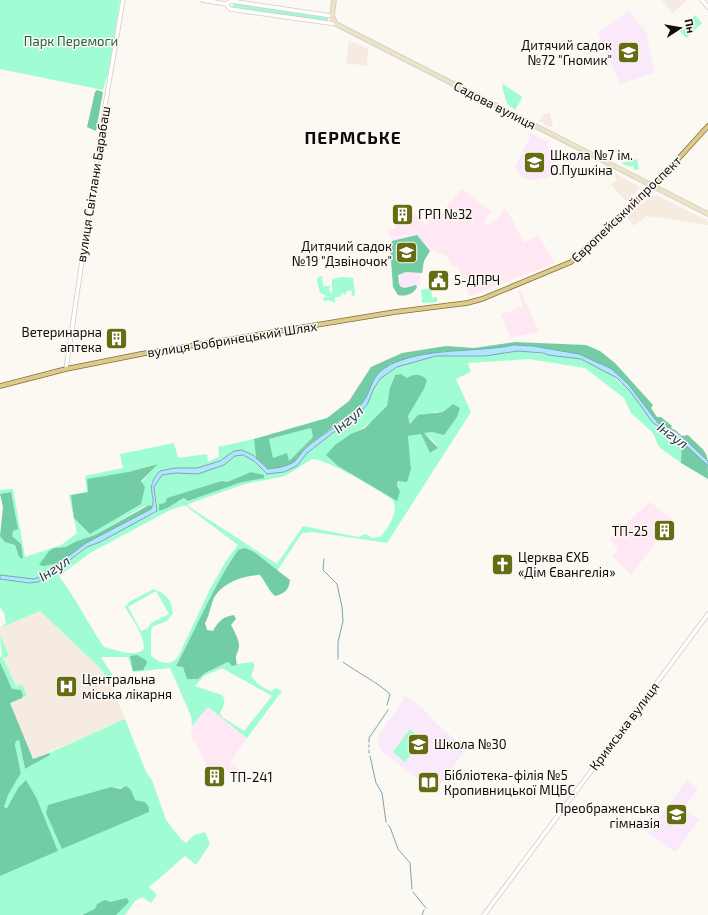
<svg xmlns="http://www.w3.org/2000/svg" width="708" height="915" font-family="'Exo 2',sans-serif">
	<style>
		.built { fill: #f5ebe0 }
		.industrial { fill: #ffe7f3 }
		.education { fill: #f9e9fb }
		.green { fill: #a0fcd2; fill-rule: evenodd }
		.forest { fill: #72cda5; fill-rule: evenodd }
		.water { fill: #afe5fd; stroke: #7ea4b4 }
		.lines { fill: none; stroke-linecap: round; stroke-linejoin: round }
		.stream { stroke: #7ea4b4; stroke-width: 1 }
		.tertiary-casing { stroke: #cfcbc6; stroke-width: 5 }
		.secondary-casing { stroke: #cfcbc6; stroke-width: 5.5 }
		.primary-casing { stroke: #847030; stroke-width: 5.5 }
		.tertiary { stroke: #fff; stroke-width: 3.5 }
		.secondary { stroke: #ede4c7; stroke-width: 4 }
		.primary { stroke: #dcca8f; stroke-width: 4 }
		.labels { text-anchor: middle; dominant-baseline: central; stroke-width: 3; stroke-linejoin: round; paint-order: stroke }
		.park-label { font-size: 13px; fill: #195f45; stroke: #fcf8f2 }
		.poi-label { font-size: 13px; fill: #0d0c0a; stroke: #fcf8f2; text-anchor: start }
		.street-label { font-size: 13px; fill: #0d0c0a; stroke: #fcf8f2 }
		.water-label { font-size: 14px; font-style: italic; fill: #113d4d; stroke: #fcf8f2 }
		.district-label { font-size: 17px; font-weight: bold; letter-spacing: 1px; fill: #0d0c0a; stroke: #fcf8f2 }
	</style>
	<rect width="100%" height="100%" fill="#fcf8f2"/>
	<path class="built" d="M661,0H687L673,13Z
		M349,40L368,49L367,66L346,63Z
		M550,113L553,127H549L539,121L544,114Z
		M615,173L638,186L639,189L626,201L611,185L616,181Z
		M656,195L708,221V225L647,216L634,226L627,217L649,198Z
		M40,611L100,668L111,685L125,719L33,759L9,703L27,696L16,687L3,658L9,656L0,634V628Z"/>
	<path class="industrial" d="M462,189L491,211L483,222L489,226L494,219L496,221L504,208L511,217L524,243L538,235L555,263L470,296L458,267L453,266L446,256L422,245L417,234L389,237L388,230L396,229L395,224L413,213L426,224L431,219L434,221Z
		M520,290L539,331L510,338L501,315L523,306L518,291Z
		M650,502L673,519L631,575L612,556L618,549L609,539Z
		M208,707L247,738L230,763L251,779L247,784L226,769L215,784L196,743L191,738L192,726Z"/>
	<path class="education" d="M629,11L646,32L655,72L620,84L598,33Z
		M531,134L547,141L554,175L534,181L521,177L515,168Z
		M417,234L424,272L420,274V284L409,292L397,294L391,238Z
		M406,696L422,708L439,726L466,749L435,792L380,750L377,738Z
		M687,780L698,789L683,809L699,820L675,852L648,833Z"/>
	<path class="green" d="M0,0H120L109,69L103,90L0,69Z
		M234,3L328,18V21L233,7L232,6Z
		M695,15L702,23L686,38L679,30Z
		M503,84L521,96L522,98L515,110L507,104L502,86Z
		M637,159L639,169L637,170L633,169L634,166L632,165L630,167L621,163Z
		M322,276L323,286H330L329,290L332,294V279L342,277L353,278L355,295L352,296L351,290L347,291L345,295L342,293L340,297H335V303L328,300L325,301L323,300L324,297H330L320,293L317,281L318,277Z
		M431,288L432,298L437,297V302L422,303L421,290Z
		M518,351L581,359L609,373L630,391L653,423L675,435L682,442L681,463L659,447L653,433L631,413L624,398L585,368L529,359L468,363L471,372L456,379L471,412L387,543L313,532L302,533L277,571L268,563L238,550C213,586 197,627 176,666L183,667L198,679L205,673L228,662L232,666L243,663L254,662V668L251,676C257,683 262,688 271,691L276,688L282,691L247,738L208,707L192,726L191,716L170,668L133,672L128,657H101L112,674L109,680L100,668L40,611L0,628L6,623L4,613L0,607V579L38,582L58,569L87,547L100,542L131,524L153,514L156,513L157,503L154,487L162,475L176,473L198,474L227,462L235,456L243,455L254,461L265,473L284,472L297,466L307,453L360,412L367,405L374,388L381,378L397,367L436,356H485ZM401,374L424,389L408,416L411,424L435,412H443L449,407L432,432L423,433L433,440L438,448L430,453L421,434L408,436L411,469C398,481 396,482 397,500L338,466L336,444C349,435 381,420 387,406C390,399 391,385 394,376ZM312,459C327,459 379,490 393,500C399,511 388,529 380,537L372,538L366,534L358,537L303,526L277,564L188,506V504L245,484L285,476ZM251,472L258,479L239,483L188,501L184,498L179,502L159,504L165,503L167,498L227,482ZM182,506H186L238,545L226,561L210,589L178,657C169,667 161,663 151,656V632L152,627L167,621L173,613C171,599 166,594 154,589L129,602L125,607C132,619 144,634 144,649C134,658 116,650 104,647C88,624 76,598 59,576L90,553L170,510ZM156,591L169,614L151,623L148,628L141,631L128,607ZM222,668L272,696L244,731L222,717L220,713C223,706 227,701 222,695L195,686L204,676Z
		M311,428L313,437L289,461L273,458L269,439Z
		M254,439L256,458L246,451L238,450L220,461L197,469L175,468L160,471L151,483L153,506L149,505L141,508L95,535L77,541L65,547H58L39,565L54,564L42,573V576L34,579L0,575V536L15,545L19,557L21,544L12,536L11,492L0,494V490L13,489L25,557L61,545L77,533L69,495L87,492L85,476L123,468L120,454L174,443L178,458L207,454L208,462L219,457L218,447ZM157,464L109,522L90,534L71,495L88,492L128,472Z
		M0,634L9,656L3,658L16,686L22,684L27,696L22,698L23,695L12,689L0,662V657L2,656Z
		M125,719L146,772L152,780L166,820L181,839L186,843L194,835L205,832L210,844L196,865L185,856L149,887L157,895L151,903L142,897L135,901L125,915H116L129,902C108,898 98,914 80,915C54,915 26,915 0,915V876L58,851L37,799L18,788L7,808L3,807L8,795L21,773L15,745L16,741L19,740L25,769L50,755L49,753ZM111,787L123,788L135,800L145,802L149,807L148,812L62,849L48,806Z
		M410,729L422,739L405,762L393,752Z"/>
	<path class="forest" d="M97,90L103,92L96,131L87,127L95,92Z
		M417,235L430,251L424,261L422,273L406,272L398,275L399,284L401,287L405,288L416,285L417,287C414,294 405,297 398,295L393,287L390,246L392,241Z
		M515,342L586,345L600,351L615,363L653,405L651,408L657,417H661L672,426L670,429L658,423L629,385L612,369L579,354L533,346L514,345L484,350L447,351L434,353L390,364L363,402L354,411L305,448L294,463L279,468L268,469L256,458L254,439L327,418L349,401L371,367L402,353L446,346L474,348ZM311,428L313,437L289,461L287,453L273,458L269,439Z
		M401,374L407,378C415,374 420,373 427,380L424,389L408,416L410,424L418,415L443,412L453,404L460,408L457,417L444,435L432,432L424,433L438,448L430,453L421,434L408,436L411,469L407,482L398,481L397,486L400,491L397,501L338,466L326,455L336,444L351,434L365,428L387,406L390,388L395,375Z
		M688,435C708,455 708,449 708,479L681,463L682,436Z
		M158,464L141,481L145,487L141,504L90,534L74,518L71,495L88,492L87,479L128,472Z
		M251,472L264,475V478L239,483L188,501L184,498L167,508L159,511V504L165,503L167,498L222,481L227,482Z
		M11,492L18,529L13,531L12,536L21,544L23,559L19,557L15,545L5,542L0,536L3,507L0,494Z
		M149,505L153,506L151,509L86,543L42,576V573L54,564L44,566L39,565L49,551L54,548L65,547L77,541L95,535Z
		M245,548L254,552L290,580C289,590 284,594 275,596C268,590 266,582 260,575C244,575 224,582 215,596C210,605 210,615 205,623L207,630L213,631C219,620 223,617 234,615L236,619L231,625C234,631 239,639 239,646C238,656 234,652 237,665L232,666L228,662L205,673L198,679H187L183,667L176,666C197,627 213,586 238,550Z
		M137,655L146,660L147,663L143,670L133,671L130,656Z
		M0,662L12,689L21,690L23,695L22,698L10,703L33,759L49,753L50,755L25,769L19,740L16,741L15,745L21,773L8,795L4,807L7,808L18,788L26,780L37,799L58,851L0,876Z
		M126,786L131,790L135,800L145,802L149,807V812L62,849L46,813L48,805L111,787L121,789Z
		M127,898L129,902L116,915H82L95,909L97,904L105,900L110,902Z"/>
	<path class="water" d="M514,345L533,346L579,354L612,369L629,385L658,423L676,431L708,461V466L675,435L653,423L630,391L617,378L581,359L548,355L543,353L518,351L485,356H436L397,367L381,378L374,388L367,405L360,412L307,453L297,466L284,472L267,474L254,461L243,455L235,456L224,465L198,474L176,473L162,475L154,487L157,511L100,542L87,547L58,569L38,582L29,583L0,579V575L34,579L42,576L86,543L151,509C158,496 143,488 160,471L175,468H197L220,461L234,451L242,450L253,455L268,469C277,468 285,467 292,463C298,460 301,452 306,448C322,433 352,419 363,402C373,388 370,376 388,366C422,347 475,353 514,345Z"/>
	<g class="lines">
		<path class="stream" d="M324,559L323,570L337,584L342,607L343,621L338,642V659
			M343,662C358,673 377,682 390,694L387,705
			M369,742V738L388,710
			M369,745V747
			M369,750V753
			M370,756L376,783L382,793L386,822
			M388,825L390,827L398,849L410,863L412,889
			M413,892L426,908
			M422,915L424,910"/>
		<defs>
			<path id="tertiary" d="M202,0L226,4L231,1L332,16
				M702,0L708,7
				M226,4L230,9L336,24
				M66,369L104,112L123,0
				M484,915L708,614"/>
			<path id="secondary" d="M334,0L332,16L336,24L708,214"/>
			<path id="primary" d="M0,386L66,369L141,354L395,312L467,303L482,299L571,262L659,180L708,126"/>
		</defs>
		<use href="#tertiary" class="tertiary-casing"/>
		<use href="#secondary" class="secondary-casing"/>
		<use href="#primary" class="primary-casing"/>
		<use href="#tertiary" class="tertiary"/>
		<use href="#secondary" class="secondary"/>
		<use href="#primary" class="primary"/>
	</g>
	<defs>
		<symbol id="school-square" viewBox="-11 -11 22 22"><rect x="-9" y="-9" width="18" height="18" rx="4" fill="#656c11" stroke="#fcf8f2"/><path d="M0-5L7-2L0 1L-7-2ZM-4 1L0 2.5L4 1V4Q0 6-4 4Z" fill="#fff"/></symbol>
		<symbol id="building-square" viewBox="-11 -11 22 22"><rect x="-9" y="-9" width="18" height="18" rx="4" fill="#656c11" stroke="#fcf8f2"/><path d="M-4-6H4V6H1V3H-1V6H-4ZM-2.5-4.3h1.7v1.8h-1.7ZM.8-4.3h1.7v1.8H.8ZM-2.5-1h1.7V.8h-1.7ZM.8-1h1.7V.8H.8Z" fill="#fff"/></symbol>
		<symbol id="civic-square" viewBox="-11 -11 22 22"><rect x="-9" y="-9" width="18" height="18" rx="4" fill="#656c11" stroke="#fcf8f2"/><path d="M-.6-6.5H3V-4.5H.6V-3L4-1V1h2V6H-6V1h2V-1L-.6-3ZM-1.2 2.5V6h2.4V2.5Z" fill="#fff"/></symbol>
		<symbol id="church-square" viewBox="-11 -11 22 22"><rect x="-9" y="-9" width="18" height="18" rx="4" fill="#656c11" stroke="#fcf8f2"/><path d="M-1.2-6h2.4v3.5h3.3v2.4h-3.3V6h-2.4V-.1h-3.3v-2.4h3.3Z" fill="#fff"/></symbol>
		<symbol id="hospital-square" viewBox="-11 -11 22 22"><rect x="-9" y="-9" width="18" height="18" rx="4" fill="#656c11" stroke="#fcf8f2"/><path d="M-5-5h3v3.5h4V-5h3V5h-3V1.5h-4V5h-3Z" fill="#fff"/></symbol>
		<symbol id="library-square" viewBox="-11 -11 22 22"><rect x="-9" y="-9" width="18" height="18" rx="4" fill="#656c11" stroke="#fcf8f2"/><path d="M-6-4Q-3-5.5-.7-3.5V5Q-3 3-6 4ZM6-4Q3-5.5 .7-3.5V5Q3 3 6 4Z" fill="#fff"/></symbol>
	</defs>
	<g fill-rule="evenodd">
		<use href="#school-square" x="616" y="40" width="25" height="25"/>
		<use href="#school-square" x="522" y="150" width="25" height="25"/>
		<use href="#building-square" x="390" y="202" width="25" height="25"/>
		<use href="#school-square" x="394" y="240" width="25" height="25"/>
		<use href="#civic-square" x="426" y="268" width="25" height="25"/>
		<use href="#building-square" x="104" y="326" width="25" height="25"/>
		<use href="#building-square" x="652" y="518" width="25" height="25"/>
		<use href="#church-square" x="490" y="552" width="25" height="25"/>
		<use href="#hospital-square" x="54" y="674" width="25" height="25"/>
		<use href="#school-square" x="406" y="732" width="25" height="25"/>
		<use href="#building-square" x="202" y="764" width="25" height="25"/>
		<use href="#library-square" x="416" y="770" width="25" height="25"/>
		<use href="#school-square" x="664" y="802" width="25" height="25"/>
	</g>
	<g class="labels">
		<g class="park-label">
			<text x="71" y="41">Парк Перемоги</text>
		</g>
		<g class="poi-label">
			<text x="612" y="45" text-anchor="end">Дитячий садок<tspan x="612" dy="15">№72 "Гномик"</tspan></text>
			<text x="550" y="155">Школа №7 ім.<tspan x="550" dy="15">О.Пушкіна</tspan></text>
			<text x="418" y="214">ГРП №32</text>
			<text x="392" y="246" text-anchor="end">Дитячий садок<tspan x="392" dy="15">№19 "Дзвіночок"</tspan></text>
			<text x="454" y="280">5-ДПРЧ</text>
			<text x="102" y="332" text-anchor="end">Ветеринарна<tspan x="102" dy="15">аптека</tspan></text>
			<text x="648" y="531" text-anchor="end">ТП-25</text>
			<text x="518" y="557">Церква ЄХБ<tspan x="518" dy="15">«Дім Євангелія»</tspan></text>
			<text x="82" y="679">Центральна<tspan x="82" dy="15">міська лікарня</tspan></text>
			<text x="434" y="744">Школа №30</text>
			<text x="444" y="775">Бібліотека-філія №5<tspan x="444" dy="15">Кропивницької МЦБС</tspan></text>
			<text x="230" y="777">ТП-241</text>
			<text x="660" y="808" text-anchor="end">Преображенська<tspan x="660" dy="15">гімназія</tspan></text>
		</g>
		<g class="street-label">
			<text transform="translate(495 105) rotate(27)">Садова вулиця</text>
			<text transform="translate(93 184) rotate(-81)">вулиця Світлани Барабаш</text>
			<text transform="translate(626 209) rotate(-44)">Європейський проспект</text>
			<text transform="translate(232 339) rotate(-9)">вулиця Бобринецький Шлях</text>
			<text transform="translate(624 726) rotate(-53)">Кримська вулиця</text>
		</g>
		<g class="water-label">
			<text transform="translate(348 419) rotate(-40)">Інгул</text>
			<text transform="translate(673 435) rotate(36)">Інгул</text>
			<text transform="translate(54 568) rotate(-33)">Інгул</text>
		</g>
		<g class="district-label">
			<text x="353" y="137">ПЕРМСЬКЕ</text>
		</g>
	</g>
	<g transform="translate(680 28) rotate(78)" stroke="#fcf8f2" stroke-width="3" paint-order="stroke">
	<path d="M0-3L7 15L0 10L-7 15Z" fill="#0d0c0a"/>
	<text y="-6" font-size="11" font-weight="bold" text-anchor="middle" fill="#0d0c0a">Пн</text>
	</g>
</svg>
